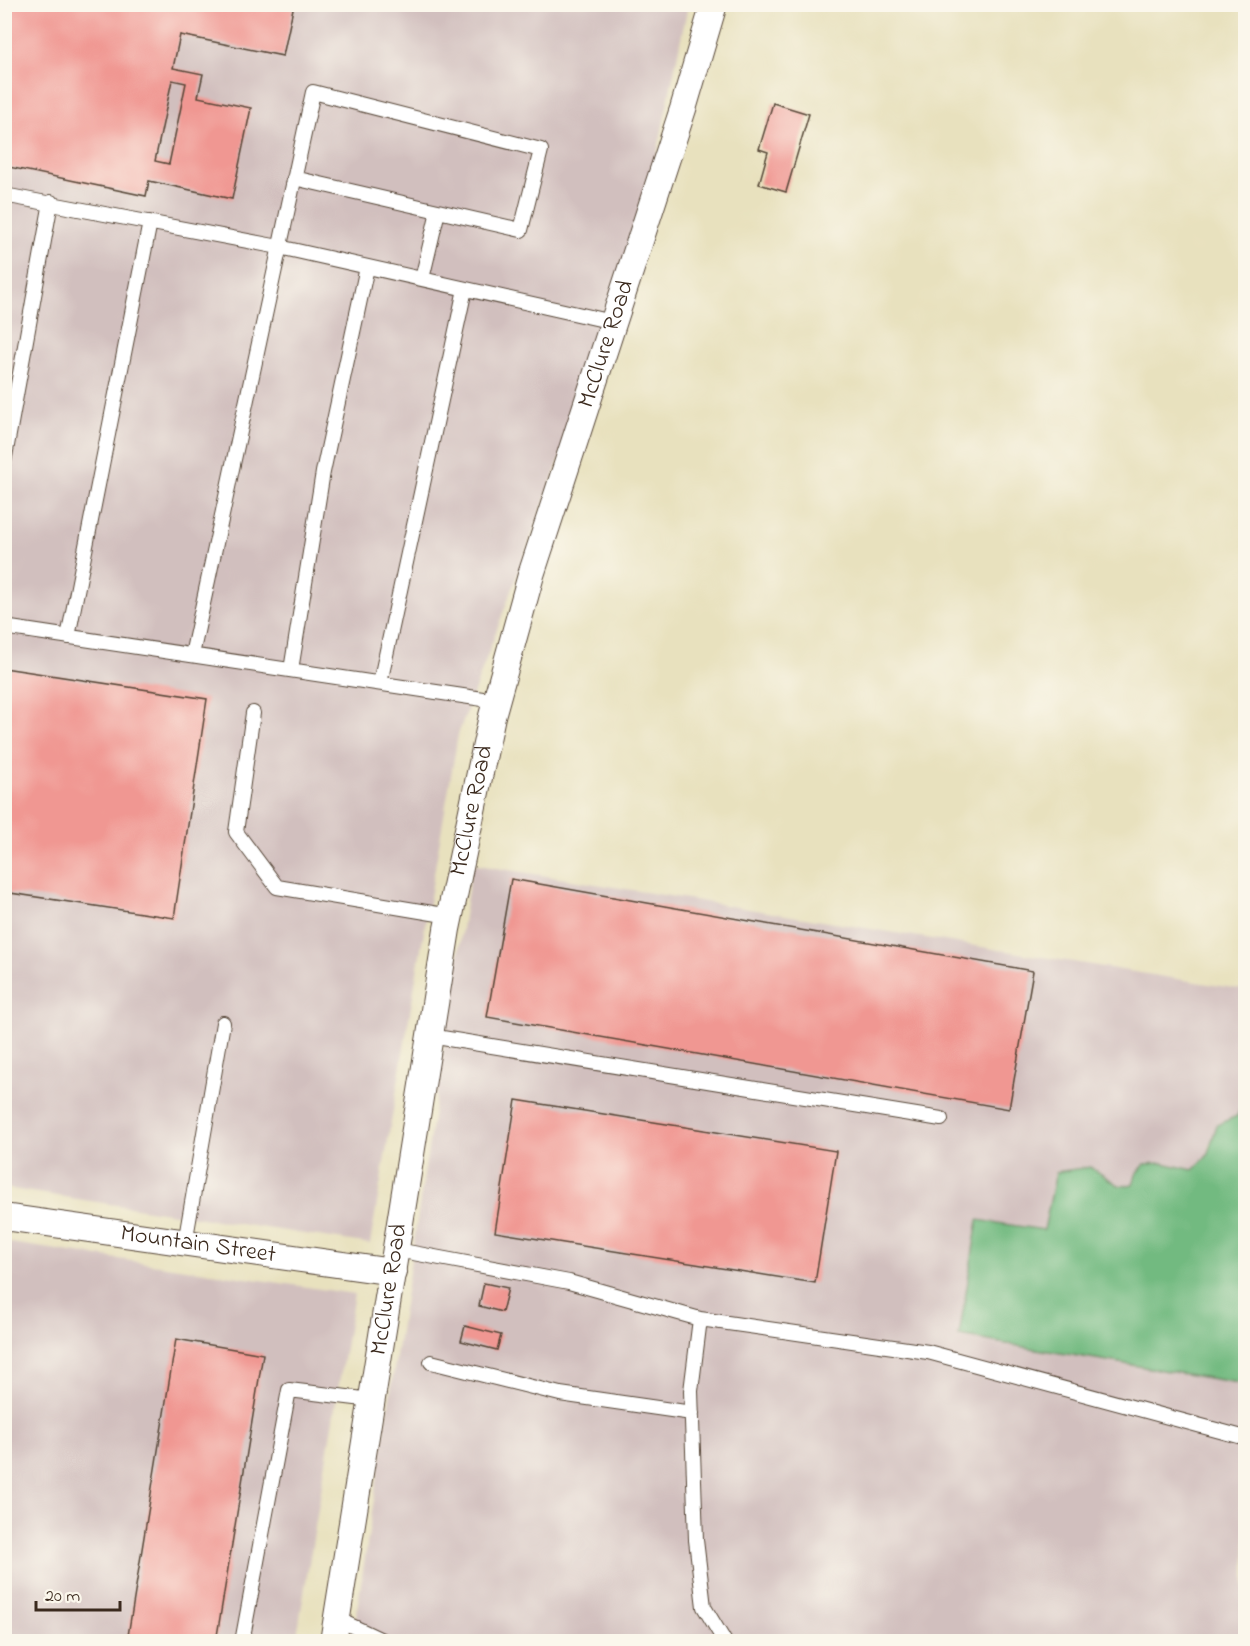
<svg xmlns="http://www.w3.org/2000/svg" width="1250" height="1646" font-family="'Indie Flower',sans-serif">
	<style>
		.industrial { fill: #d1bfbe }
		.forest { fill: #72ba80; stroke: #56724f; stroke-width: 1.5 }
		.building { fill: #f09792; fill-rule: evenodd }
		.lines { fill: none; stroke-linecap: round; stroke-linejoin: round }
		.lane-casing { stroke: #554536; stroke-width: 16 }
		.street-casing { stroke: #554536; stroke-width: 28 }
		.lane { stroke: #fff; stroke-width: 14 }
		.street { stroke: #fff; stroke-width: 26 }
		.labels { text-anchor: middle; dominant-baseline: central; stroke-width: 4.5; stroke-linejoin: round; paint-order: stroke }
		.street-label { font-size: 24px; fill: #3b2a1e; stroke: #fbf7ec }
	</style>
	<rect width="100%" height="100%" fill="#fbf7ec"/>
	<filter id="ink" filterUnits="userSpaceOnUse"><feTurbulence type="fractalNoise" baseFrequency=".0167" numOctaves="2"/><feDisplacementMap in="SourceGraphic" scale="12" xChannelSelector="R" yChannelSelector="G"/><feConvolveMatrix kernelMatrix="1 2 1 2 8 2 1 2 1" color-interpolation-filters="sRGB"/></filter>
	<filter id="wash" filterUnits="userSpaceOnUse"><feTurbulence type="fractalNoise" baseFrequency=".008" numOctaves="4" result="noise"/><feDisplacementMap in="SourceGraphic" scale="24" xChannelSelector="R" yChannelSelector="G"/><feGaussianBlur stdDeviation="1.35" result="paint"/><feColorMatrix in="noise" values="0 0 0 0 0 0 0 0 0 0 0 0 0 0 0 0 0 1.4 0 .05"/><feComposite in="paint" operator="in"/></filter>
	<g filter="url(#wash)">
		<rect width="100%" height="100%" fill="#e8e1be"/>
		<path class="industrial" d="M4,5H688L637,250L458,735L370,1244L5,1188Z
			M472,864L1245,990V1099L1237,1116L1209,1144L1207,1156L1193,1170L1163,1163L1136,1175L1133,1184L1120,1186L1090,1167L1056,1172L1044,1231L959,1336L1245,1384V1641L352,1642Z
			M4,1242L354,1294L296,1641H5Z"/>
		<path class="forest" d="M1245,1099V1384L959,1336L978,1220L1044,1230L1056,1172L1090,1167L1120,1186L1133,1184L1136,1175L1145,1164L1163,1163L1193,1170L1207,1156L1217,1125L1237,1116Z"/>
		<g id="blocks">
			<path class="building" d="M4,4H294L283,56L180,35L173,68L203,74L198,97L251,108L232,199L149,181L146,196L4,166ZM172,80L186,83L169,164L155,161Z
				M773,103L809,114L786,192L759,184L768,152L759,149Z
				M4,668L207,699L174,918L4,892Z
				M511,879L1033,971L1009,1109L487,1017Z
				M516,1100L836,1151L815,1283L495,1232Z
				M484,1283L508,1288L502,1312L479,1306Z
				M465,1326L501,1335L497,1350L461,1341Z
				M176,1339L263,1354L216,1642H127Z"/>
		</g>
	</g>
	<g filter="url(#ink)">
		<use href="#blocks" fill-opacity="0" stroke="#554536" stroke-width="1.5"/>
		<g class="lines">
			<defs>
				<path id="lane" d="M4,195L279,247L613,322
					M422,279L438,211
					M4,462L51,202
					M4,627L496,701
					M68,637L150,222
					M192,655L313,92L541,150L521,230L294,178
					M291,670L323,472L367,267
					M380,683L465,289
					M253,713L236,832L277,887L450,916
					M430,1036L941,1119
					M185,1243L223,1023
					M397,1250L569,1282L700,1319L691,1391L696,1540L704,1607L725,1642
					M700,1319L928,1352L1246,1438
					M431,1362L560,1394L692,1413
					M337,1619L386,1642
					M242,1642L289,1390L372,1400"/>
				<g id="street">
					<path id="s1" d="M4,1217L393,1272"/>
					<path id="s2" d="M333,1642L447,929L492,716L531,575L683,109L714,4"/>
				</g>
			</defs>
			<use href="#lane" class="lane-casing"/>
			<use href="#street" class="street-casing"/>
			<use href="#lane" class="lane"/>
			<use href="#street" class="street"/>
		</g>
	</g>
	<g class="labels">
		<g class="street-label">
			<text stroke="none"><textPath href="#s2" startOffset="1329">McClure Road</textPath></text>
			<text stroke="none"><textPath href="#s2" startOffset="843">McClure Road</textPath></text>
			<text stroke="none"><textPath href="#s1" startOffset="196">Mountain Street</textPath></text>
			<text stroke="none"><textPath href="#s2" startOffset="357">McClure Road</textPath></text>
		</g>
	</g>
	<rect width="1250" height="1646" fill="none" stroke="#fbf7ec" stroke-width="24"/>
	<path d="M36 1601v9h84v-9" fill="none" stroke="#3b2a1e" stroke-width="3"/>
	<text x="45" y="1601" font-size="18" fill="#3b2a1e" stroke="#fbf7ec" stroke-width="4.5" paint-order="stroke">20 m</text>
</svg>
